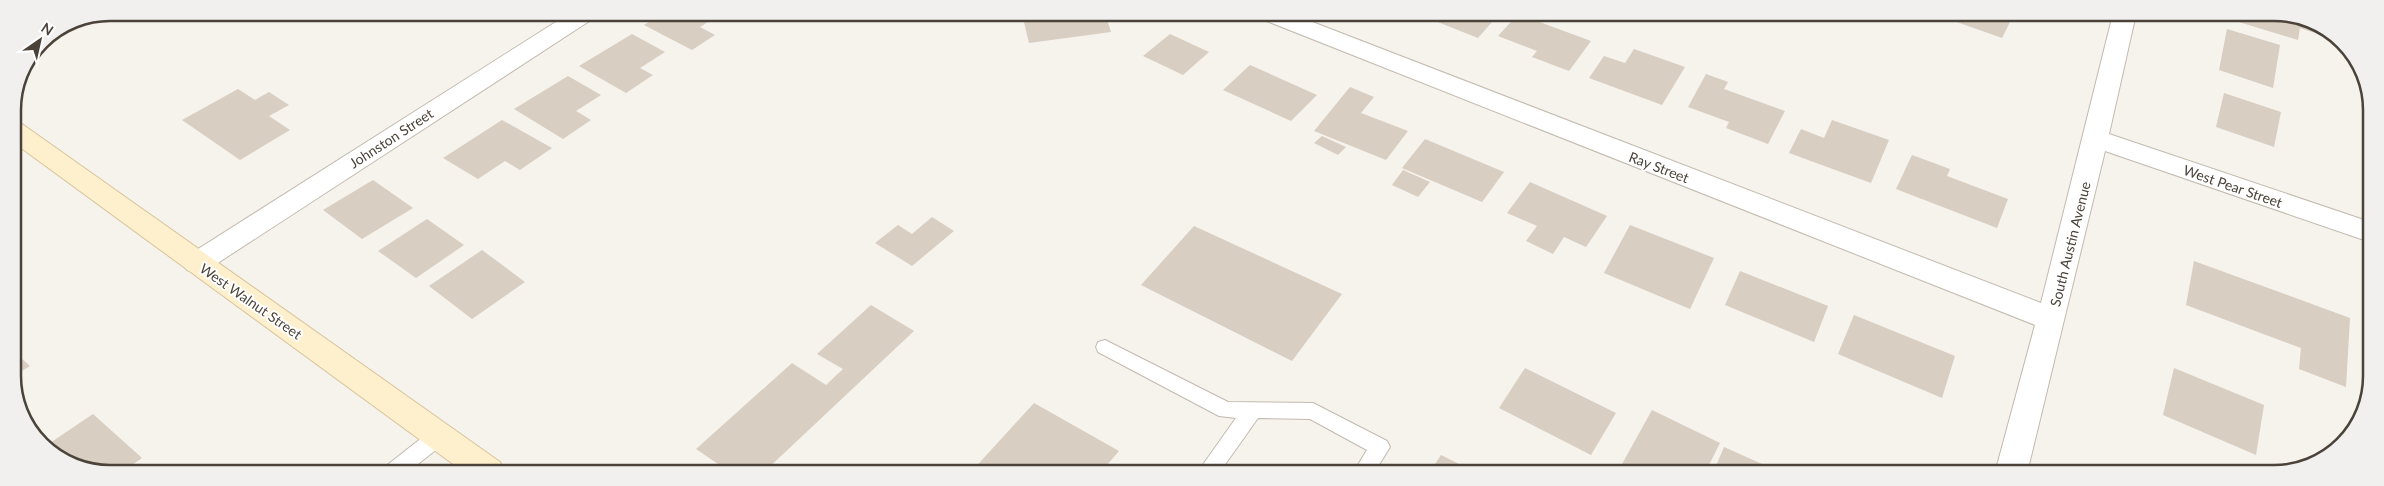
<svg xmlns="http://www.w3.org/2000/svg" width="2384" height="486" font-family="Lato,sans-serif">
	<style>
		.building { fill: #d8cec1 }
		.lines { fill: none; stroke-linecap: round; stroke-linejoin: round }
		.lane-casing { stroke: #c2baae; stroke-width: 2 }
		.street-casing { stroke: #c2baae; stroke-width: 2 }
		.secondary-casing { stroke: #d6c49b; stroke-width: 2 }
		.lane { fill: #fff; fill-rule: evenodd }
		.street { fill: #fff; fill-rule: evenodd }
		.secondary { fill: #fff0cd; fill-rule: evenodd }
		.labels { text-anchor: middle; dominant-baseline: central; stroke-width: 4; stroke-linejoin: round; paint-order: stroke }
		.street-label { font-size: 14px; fill: #4b4339; stroke: #fff }
		.rim { fill: none; stroke: #4b4339; stroke-width: 2.5 }
	</style>
	<rect width="100%" height="100%" fill="#f6f2ec"/>
	<path class="building" d="M663,13H722L700,27L715,35L692,50L644,25Z
		M1055,13H1105L1111,32L1029,43L1023,18Z
		M1432,14H1499L1478,38L1435,21L1439,17Z
		M1518,14L1591,41L1569,71L1532,57L1537,51L1498,36Z
		M1934,14H2014L2002,38Z
		M2231,14H2293L2327,33V37L2300,28L2298,40L2229,19Z
		M2227,29L2280,45L2273,88L2219,70Z
		M632,34L665,52L640,68L653,75L626,93L579,66Z
		M1170,34L1209,52L1183,75L1143,56Z
		M1634,49L1685,67L1662,105L1589,78L1604,56L1625,63Z
		M1250,65L1317,95L1291,121L1223,90Z
		M1706,74L1728,82L1724,89L1785,111L1768,144L1726,128L1729,122L1688,107Z
		M568,76L601,95L576,111L591,120L563,139L514,109Z
		M1350,87L1374,97L1361,113L1408,131L1386,160L1314,131Z
		M238,89L255,100L269,92L289,105L269,116L290,130L240,160L182,120Z
		M2224,93L2281,112L2274,147L2216,127Z
		M502,120L552,148L520,170L505,161L478,179L443,158Z
		M1832,120L1889,140L1871,183L1789,153L1801,129L1824,138Z
		M1322,136L1346,147L1338,155L1314,143Z
		M1425,139L1504,172L1482,202L1402,168Z
		M1912,155L1950,169L1947,176L2008,199L1997,228L1896,189Z
		M1403,170L1430,182L1418,197L1392,185Z
		M373,180L413,208L362,239L323,210Z
		M1530,182L1607,216L1586,247L1564,237L1553,254L1526,241L1537,226L1507,213Z
		M932,217L954,231L912,266L875,243L898,225L912,234Z
		M427,219L464,245L416,278L378,251Z
		M1630,225L1714,258L1690,309L1604,273Z
		M1194,226L1342,294L1292,361L1141,285Z
		M482,250L525,282L472,319L429,286Z
		M2194,261L2350,318L2346,387L2299,369L2301,348L2186,305Z
		M1740,271L1828,306L1814,342L1725,305Z
		M871,305L914,331L764,472H730L696,449L792,363L826,385L843,369L817,354Z
		M1854,315L1955,356L1942,398L1838,354Z
		M14,352L30,366L14,376Z
		M1525,368L1616,413L1591,455L1499,408Z
		M2174,368L2264,405L2256,455L2163,415Z
		M1034,403L1119,451L1101,472H971Z
		M1652,410L1720,443L1705,473H1617Z
		M93,414L142,458L122,472H91L44,447Z
		M1724,447L1782,473H1713Z
		M1441,455L1477,473H1429Z"/>
	<g class="lines">
		<defs>
			<path id="lane" d="M1105,340L1228,402L1313,403L1387,441L1390,447L1374,473H1353L1367,450L1310,419L1258,418L1219,473H1197L1236,418L1219,416L1098,352L1096,347L1098,342Z
				M440,427L447,429L450,435L447,441L408,472H383L386,466L433,429Z"/>
			<path id="street" d="M570,13H597L594,18L207,270L197,273L187,270L183,263L187,256Z
				M1256,13H1289L2041,303L2113,14H2136L2109,134L2370,222V242L2105,151L2027,473H1995L2035,325L1259,18Z"/>
			<path id="secondary" d="M13,122L22,124L500,462L505,472H464L13,142Z"/>
		</defs>
		<use href="#lane" class="lane-casing"/>
		<use href="#street" class="street-casing"/>
		<use href="#secondary" class="secondary-casing"/>
		<use href="#lane" class="lane"/>
		<use href="#street" class="street"/>
		<use href="#secondary" class="secondary"/>
	</g>
	<g class="labels">
		<g class="street-label">
			<text transform="translate(391 138) rotate(-33)">Johnston Street</text>
			<text transform="translate(1659 167) rotate(21)">Ray Street</text>
			<text transform="translate(2233 186) rotate(19)">West Pear Street</text>
			<text transform="translate(2070 244) rotate(-76)">South Austin Avenue</text>
			<text transform="translate(251 301) rotate(35)">West Walnut Street</text>
		</g>
	</g>
	<path d="M0 0H2384V486H0ZM110 21H2274A89 89 0 0 1 2363 110V376A89 89 0 0 1 2274 465H110A89 89 0 0 1 21 376V110A89 89 0 0 1 110 21Z" fill="#f1f0ef" fill-rule="evenodd"/>
	<path class="rim" d="M110 21H2274A89 89 0 0 1 2363 110V376A89 89 0 0 1 2274 465H110A89 89 0 0 1 21 376V110A89 89 0 0 1 110 21Z"/>
	<g transform="translate(40 40) rotate(34)" stroke="#ffffff" stroke-width="4" paint-order="stroke">
	<path d="M0-4L9 19L0 12L-9 19Z" fill="#4b4339"/>
	<text y="-8" font-size="14" font-weight="bold" text-anchor="middle" fill="#4b4339">N</text>
	</g>
</svg>
